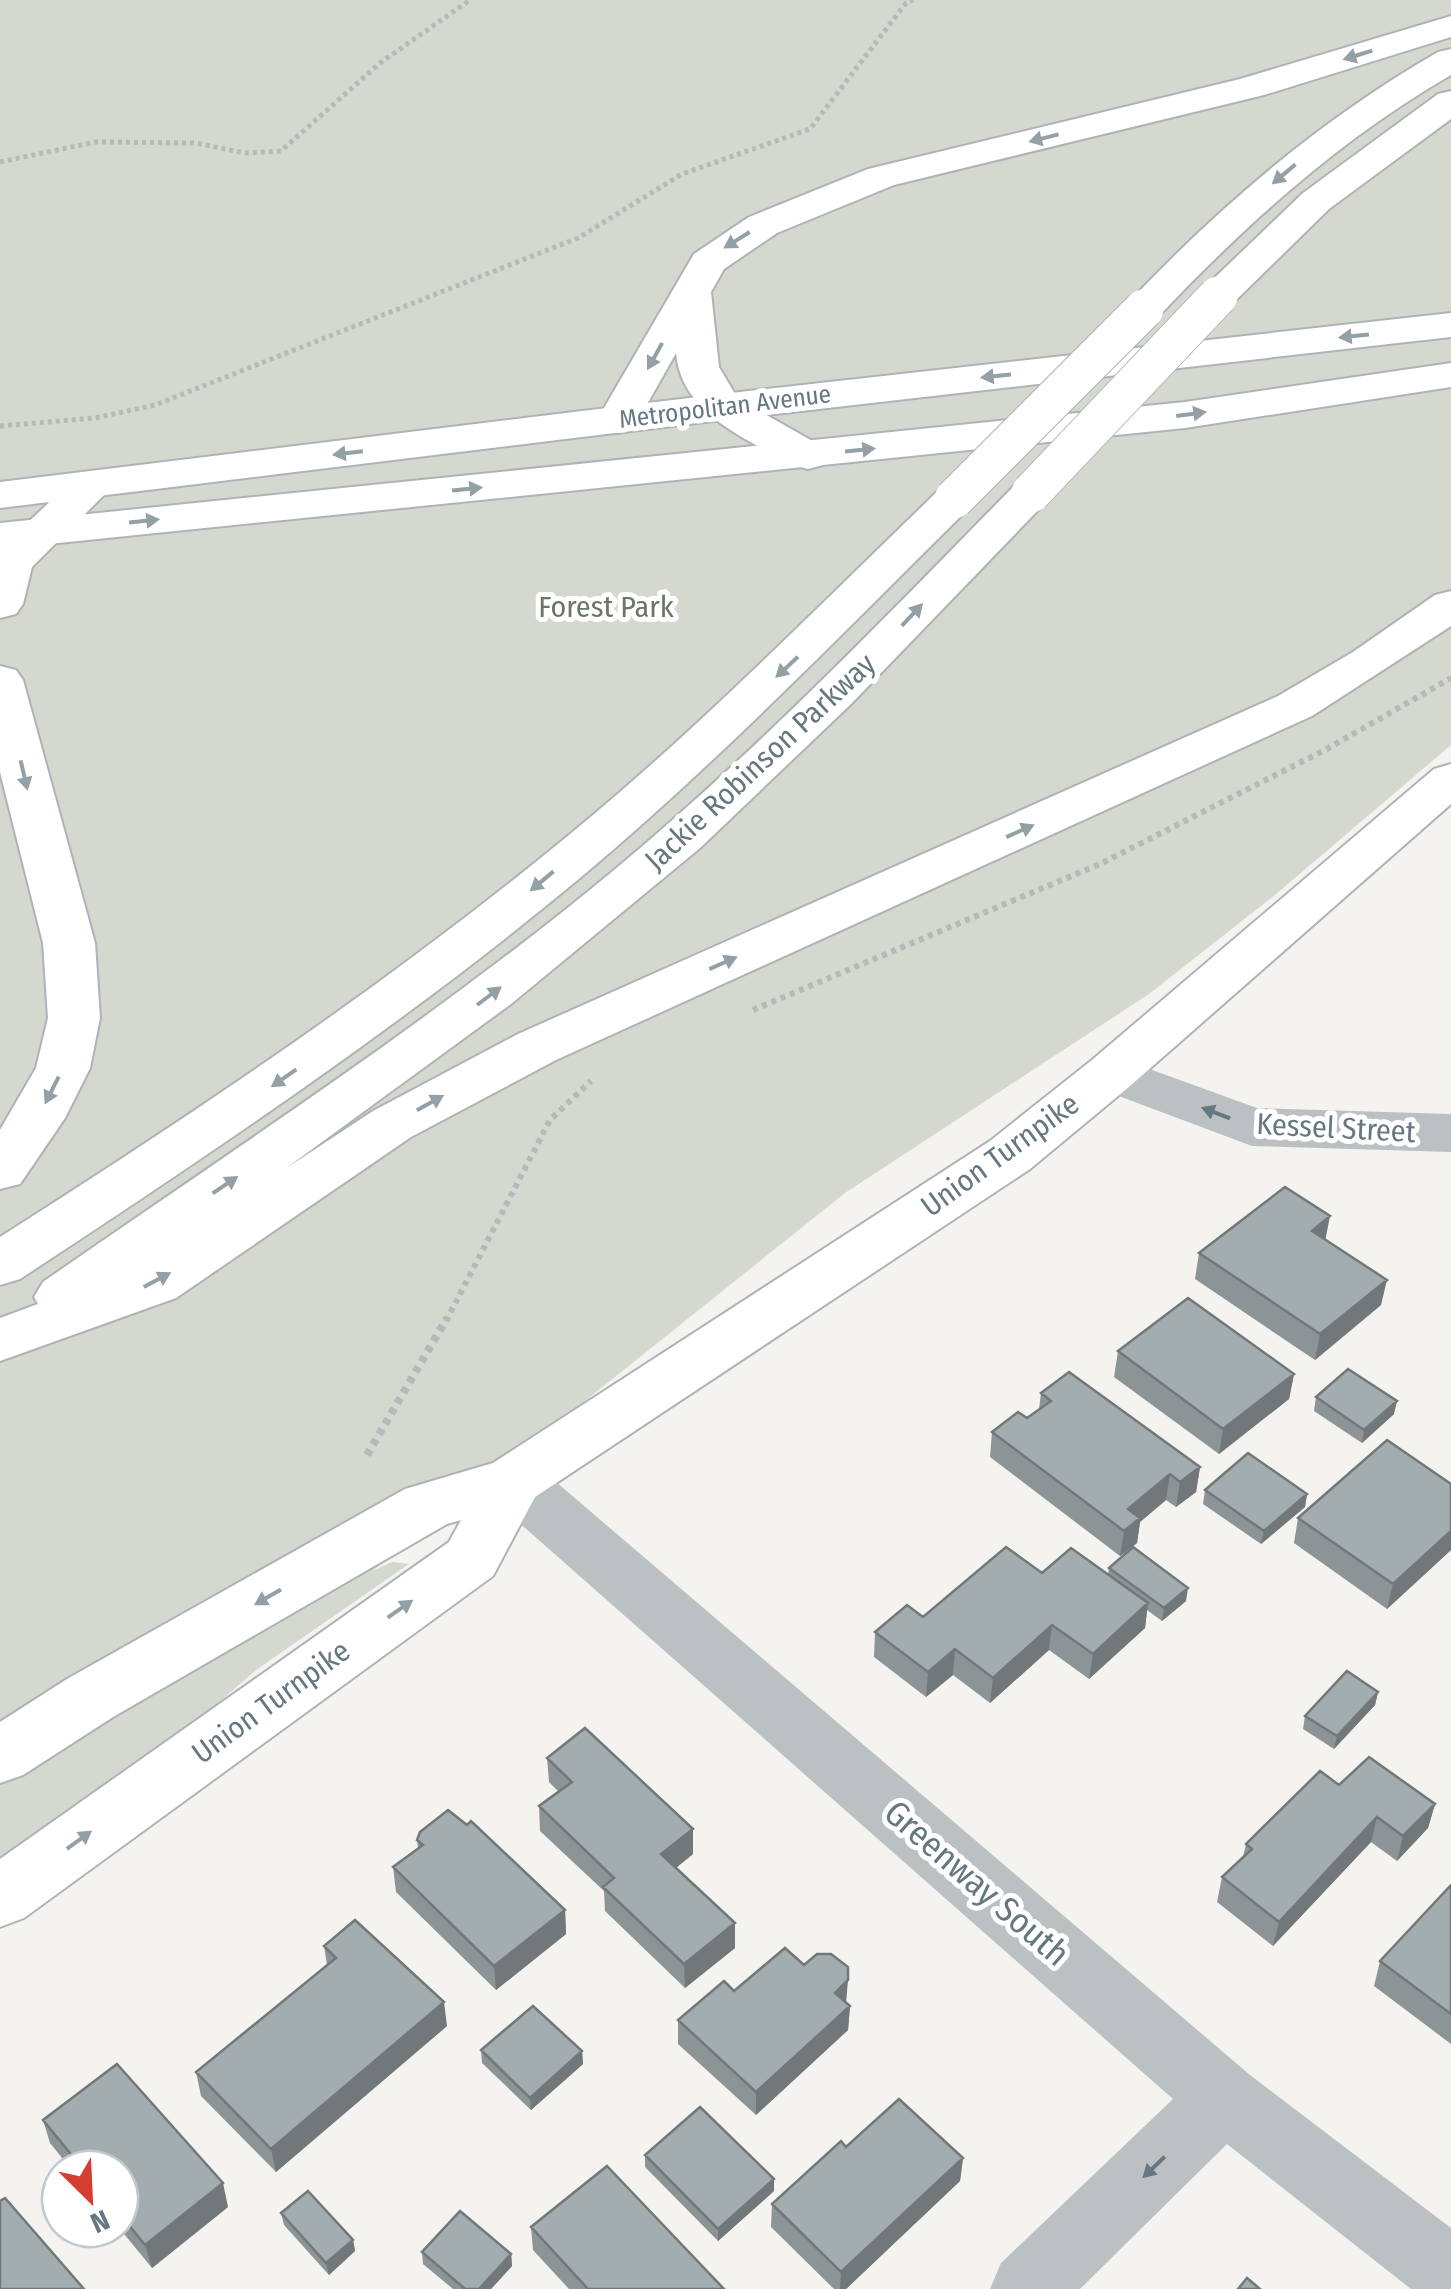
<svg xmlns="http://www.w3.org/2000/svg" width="1451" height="2289" font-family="'Fira Sans Condensed',sans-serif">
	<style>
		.green { fill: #d4d8cf }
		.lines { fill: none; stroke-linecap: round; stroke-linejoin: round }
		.secondary-casing { stroke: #adb4b7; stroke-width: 4 }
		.motorway-casing { stroke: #aeb3b5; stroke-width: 4 }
		.path-far2 { stroke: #b5b9ba; stroke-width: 5; stroke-dasharray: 4 4; stroke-linecap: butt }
		.path-far1 { stroke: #b5b9ba; stroke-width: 6; stroke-dasharray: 5 5; stroke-linecap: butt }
		.path { stroke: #b5b9ba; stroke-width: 8; stroke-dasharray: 6 6; stroke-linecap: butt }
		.minor { fill: #bbc0c2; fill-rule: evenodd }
		.secondary { fill: #fff; fill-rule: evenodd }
		.motorway { fill: #fff; fill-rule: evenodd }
		.motorway-bridge-casing { stroke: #aeb3b5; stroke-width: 41; stroke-linecap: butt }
		.motorway-bridge { stroke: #fff; stroke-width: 39 }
		.wall { fill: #8c9496 }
		.shaded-wall { fill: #72787a }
		.building { fill: #a3acaf; stroke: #72787a; stroke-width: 2.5 }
		.oneway { fill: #93a0a5 }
		.oneway2 { fill: #65777f }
		.labels { text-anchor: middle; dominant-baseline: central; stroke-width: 10; stroke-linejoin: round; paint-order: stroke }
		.far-street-label { font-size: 25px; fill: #65777f; stroke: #fff }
		.park-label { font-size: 30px; fill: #6a7763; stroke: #fff }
		.street-label { font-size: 30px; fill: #65777f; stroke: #fff }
		.near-street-label { font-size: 35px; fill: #65777f; stroke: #fff }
	</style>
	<rect width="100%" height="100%" fill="#f4f3f0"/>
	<path class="green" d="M0,0H1451V745L1275,895L1149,994L845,1193L371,1572L392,1562L409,1564L256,1670L0,1894Z"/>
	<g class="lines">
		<defs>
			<path id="secondary" d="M1451,313V337L722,420L0,508V482L722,394Z
				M1451,363V387L1185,428L0,549V523L1185,402Z
				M1451,764V804L1130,1086L1030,1169L535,1497L493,1576L24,1918L0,1927V1859L449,1542L461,1520L447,1524L113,1717L23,1775L0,1783V1722L67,1679L405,1489L493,1463L990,1141L1092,1060L1434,769Z"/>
			<path id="motorway" d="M1451,16V37L1264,95L894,185L777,233L724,269L711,292L719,367L738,399L823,447L829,456L823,465L808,469L793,465C747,439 681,414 676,353L633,429L618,433L603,429L597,420L694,254L749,217L868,169L1240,79Z
				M1451,49V75C1340,139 1246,224 1158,317L1144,321L1130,317L1124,309L1130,301C1223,203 1322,119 1438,52Z
				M1451,91V119L1329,209L1232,304L1218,308L1204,304L1198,296L1204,288L1303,193L1438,94Z
				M93,471L108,475L115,484L32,567L23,604L16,614L0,618V549L78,475Z
				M1031,480L1046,484L1053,493L1046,502L852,703L700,848L511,1004L285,1169L373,1111L518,1034L1278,696L1353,652L1435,595L1451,591V626L1312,716L556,1060L411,1137L176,1298L0,1361V1318L38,1304L34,1297L43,1282C235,1148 432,1021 613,871C756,752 886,617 1016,484Z
				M954,486L969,490L976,499L969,508C842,634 717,763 580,878C403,1025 212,1153 20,1279L0,1285V1237C215,1100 427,958 620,792C731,696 834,591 939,490Z
				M0,666L16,670L23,680L95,943L100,1018L90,1068L65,1118L20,1184L0,1189V1130L36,1068L48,1018L43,943L0,772Z"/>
		</defs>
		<use href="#secondary" class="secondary-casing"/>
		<use href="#motorway" class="motorway-casing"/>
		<path class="path-far2" d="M0,162L95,142L196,143L245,153L281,151L380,63L470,0
			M0,426L95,418L155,405L578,238L682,174L810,129L906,3L913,0"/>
		<path class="path-far1" d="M753,1010L1100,864L1325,750L1451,678
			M446,1321L550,1120L591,1081"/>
		<path class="path" d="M367,1455L447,1318"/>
		<path class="minor" d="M1111,1055L1257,1108L1451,1114V1152L1252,1146L1092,1086L1084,1073L1092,1060Z
			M513,1457L535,1464L1250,2075L1451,2228V2289H1411L1227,2144L1080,2289H990L1001,2263L1173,2099L491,1498L482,1481L491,1464Z"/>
		<use href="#secondary" class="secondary"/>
		<use href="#motorway" class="motorway"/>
		<defs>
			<path id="motorway-bridge" d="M1031,493L1218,296
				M954,499L1144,309"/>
		</defs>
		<use href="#motorway-bridge" class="motorway-bridge-casing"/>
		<use href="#motorway-bridge" class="motorway-bridge"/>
	</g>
	<path class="wall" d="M1326,1240L1381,1305L1315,1360L1195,1279L1199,1253Z
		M1118,1351L1294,1374L1289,1399L1219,1454L1114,1377Z
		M1041,1393L1200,1467L1196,1492L1176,1507L1166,1500L1140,1522L1137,1543L1120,1556L990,1457L992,1432L1027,1418L1039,1409Z
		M1316,1397L1394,1414L1362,1443L1314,1411Z
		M1451,1484V1550L1387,1609L1294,1543L1298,1518Z
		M1205,1490L1307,1494L1305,1507L1261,1544L1203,1504Z
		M1109,1568L1186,1601L1162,1621L1147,1610L1145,1628L1089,1679L1049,1650L990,1703L953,1675L926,1697L874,1657L875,1632L923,1617L1042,1573L1108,1574Z
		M1378,1692L1375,1705L1334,1749L1303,1729L1305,1716Z
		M547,1758L693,1854L676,1868L735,1948L685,1988L605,1911L604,1891L540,1831L539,1806L559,1792L549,1782Z
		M1339,1785L1435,1804L1428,1828L1397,1861L1371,1842L1273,1946L1217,1902L1222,1877L1243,1857L1246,1844Z
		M417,1840L565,1910L566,1934L496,1990L396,1892L393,1867L418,1848Z
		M1451,1885V2044L1374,1986L1380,1961Z
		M324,1946L447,2026L276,2172L201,2096L196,2072L327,1965Z
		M734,1991L846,2004L850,2006L848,2030L756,2115L678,2044V2020Z
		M481,2050L582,2051L583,2064L531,2110L482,2063Z
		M43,2120L228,2207L152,2268L120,2229V2169H71L50,2143Z
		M645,2155L774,2179V2191L718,2241L645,2167Z
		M963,2158L960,2181L846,2289H834L771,2227L772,2204Z
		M281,2213L353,2240L355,2251L329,2275L284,2225Z
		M531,2227L724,2289H569L533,2250Z
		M422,2252L511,2254L512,2266L491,2289H453L423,2264Z"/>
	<path class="shaded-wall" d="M1330,1216L1325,1242L1312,1231Z
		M1387,1280L1381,1305L1315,1360L1320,1334Z
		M1294,1374L1289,1399L1219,1454L1223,1429Z
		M1397,1401L1394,1414L1362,1443L1364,1430Z
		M1200,1467L1196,1492L1176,1507L1180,1482Z
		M1170,1474L1166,1500L1140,1522L1137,1543L1120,1556L1128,1509Z
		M1307,1494L1305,1507L1261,1544L1264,1531Z
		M1451,1531V1550L1387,1609L1393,1584Z
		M1188,1588L1186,1601L1162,1621L1164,1608Z
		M1148,1603L1145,1628L1089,1679L1093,1654Z
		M1052,1625L1049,1650L990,1703L993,1678Z
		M955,1649L953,1675L926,1697L928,1672Z
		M1378,1692L1375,1705L1334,1749L1337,1736Z
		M1435,1804L1428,1828L1397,1861L1403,1836Z
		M1377,1817L1371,1842L1273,1946L1279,1922Z
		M693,1829V1854L662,1879L661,1854Z
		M565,1910L566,1934L496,1990L494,1966Z
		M735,1923V1948L685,1988L684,1964Z
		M848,1980L846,2004L835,1993Z
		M444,2002L447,2026L276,2172L271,2149Z
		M850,2006L848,2030L756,2115V2092Z
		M582,2051L583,2064L531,2110L530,2098Z
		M963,2158L960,2181L846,2289H840L841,2272Z
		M774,2179V2191L718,2241V2229Z
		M223,2183L228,2207L152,2268L145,2245Z
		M353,2240L355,2251L329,2275L326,2263Z
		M511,2254L512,2266L491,2289H479Z"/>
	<path class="building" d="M1285,1187L1330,1216L1312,1231L1387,1280L1320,1334L1199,1253Z
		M1188,1298L1294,1374L1223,1429L1118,1351Z
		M1348,1369L1397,1401L1364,1430L1316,1397Z
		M1069,1372L1200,1467L1180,1482L1170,1474L1128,1509L1140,1518L1124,1531L992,1432L1018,1412L1027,1418L1051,1401L1041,1393Z
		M1387,1440L1451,1484V1531L1393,1584L1298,1518Z
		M1248,1453L1307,1494L1264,1531L1205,1490Z
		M1006,1547L1042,1573L1071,1548L1148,1603L1093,1654L1052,1625L993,1678L955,1649L928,1672L875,1632L907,1605L923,1617Z
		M1133,1547L1188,1588L1164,1608L1109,1568Z
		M1347,1671L1378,1692L1337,1736L1305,1716Z
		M585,1728L693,1829L661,1854L735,1923L684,1964L603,1887L614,1878L539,1806L572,1782L547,1758Z
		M1369,1757L1435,1804L1403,1836L1377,1817L1279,1922L1222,1877L1252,1849L1246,1844L1320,1771L1339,1785Z
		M448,1810L467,1825L471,1821L565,1910L494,1966L393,1867L423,1845L417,1840L420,1832Z
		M1451,1885V2014L1380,1961Z
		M355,1920L444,2002L271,2149L196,2072L336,1958L324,1946Z
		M785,1948L804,1965L817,1954H831L848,1967V1980L835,1993L850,2006L756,2092L678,2020L724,1981L734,1991Z
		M533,2006L582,2051L530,2098L481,2050Z
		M117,2064L223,2183L145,2245L120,2214V2169H83L43,2120Z
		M899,2099L963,2158L841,2272L772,2204L841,2141L846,2147Z
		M700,2107L774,2179L718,2229L645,2155Z
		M607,2166L724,2289H588L531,2227Z
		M308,2191L353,2240L326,2263L281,2213Z
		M5,2198L84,2289H0V2201Z
		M460,2211L511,2254L479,2289H465L422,2252Z
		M1247,2278L1260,2289H1238Z"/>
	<defs><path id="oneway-solid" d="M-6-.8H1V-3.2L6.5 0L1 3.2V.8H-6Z" transform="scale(2.5)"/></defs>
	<g class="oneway">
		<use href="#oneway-solid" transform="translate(1358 55) rotate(163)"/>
		<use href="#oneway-solid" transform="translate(1044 138) rotate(166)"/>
		<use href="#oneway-solid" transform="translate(1284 174) rotate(140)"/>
		<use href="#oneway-solid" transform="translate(737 240) rotate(148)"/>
		<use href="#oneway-solid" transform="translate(1354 336) rotate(174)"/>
		<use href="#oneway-solid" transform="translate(655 356) rotate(119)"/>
		<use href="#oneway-solid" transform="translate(996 376) rotate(174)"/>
		<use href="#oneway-solid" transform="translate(1191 414) rotate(-8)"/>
		<use href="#oneway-solid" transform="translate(860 450) rotate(-6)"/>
		<use href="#oneway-solid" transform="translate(348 453) rotate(173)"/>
		<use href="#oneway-solid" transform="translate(467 489) rotate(-6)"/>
		<use href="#oneway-solid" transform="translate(144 521) rotate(-6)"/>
		<use href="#oneway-solid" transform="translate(912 615) rotate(-47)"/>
		<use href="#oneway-solid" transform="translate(787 667) rotate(137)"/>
		<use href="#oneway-solid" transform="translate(24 775) rotate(77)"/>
		<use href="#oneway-solid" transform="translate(1020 831) rotate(-24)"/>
		<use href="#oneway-solid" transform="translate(542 881) rotate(140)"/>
		<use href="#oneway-solid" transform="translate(723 963) rotate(-24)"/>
		<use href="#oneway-solid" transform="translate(489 996) rotate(-37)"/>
		<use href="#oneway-solid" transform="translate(284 1078) rotate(145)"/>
		<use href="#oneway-solid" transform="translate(52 1090) rotate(117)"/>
		<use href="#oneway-solid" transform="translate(430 1103) rotate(-29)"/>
		<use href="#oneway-solid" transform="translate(225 1185) rotate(-34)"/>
		<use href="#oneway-solid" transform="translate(157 1280) rotate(-28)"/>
		<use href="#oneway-solid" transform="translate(268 1597) rotate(150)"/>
		<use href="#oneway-solid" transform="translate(400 1609) rotate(-35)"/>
		<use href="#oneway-solid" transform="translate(79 1840) rotate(-36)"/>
	</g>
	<g class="oneway2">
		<use href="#oneway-solid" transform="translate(1216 1113) rotate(-159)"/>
		<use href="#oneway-solid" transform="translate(1154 2167) rotate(136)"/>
	</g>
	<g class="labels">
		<g class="far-street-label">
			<text transform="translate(725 407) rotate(-7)">Metropolitan Avenue</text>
		</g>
		<g class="park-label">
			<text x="606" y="607">Forest Park</text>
		</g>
		<g class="street-label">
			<text transform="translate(760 762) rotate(-43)">Jackie Robinson Parkway</text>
			<text transform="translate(1336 1128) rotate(3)">Kessel Street</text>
			<text transform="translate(1000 1155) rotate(-36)">Union Turnpike</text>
			<text transform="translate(271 1702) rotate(-36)">Union Turnpike</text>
		</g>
		<g class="near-street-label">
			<text transform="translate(977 1883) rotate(41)">Greenway South</text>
		</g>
	</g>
	<g transform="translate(90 2199) rotate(156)"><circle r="48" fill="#ffffff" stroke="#c1c9cc" stroke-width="2.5"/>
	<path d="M0-8L18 38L0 25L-18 38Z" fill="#d53d2e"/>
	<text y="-15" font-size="28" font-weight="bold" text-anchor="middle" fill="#65777f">N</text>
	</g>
</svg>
